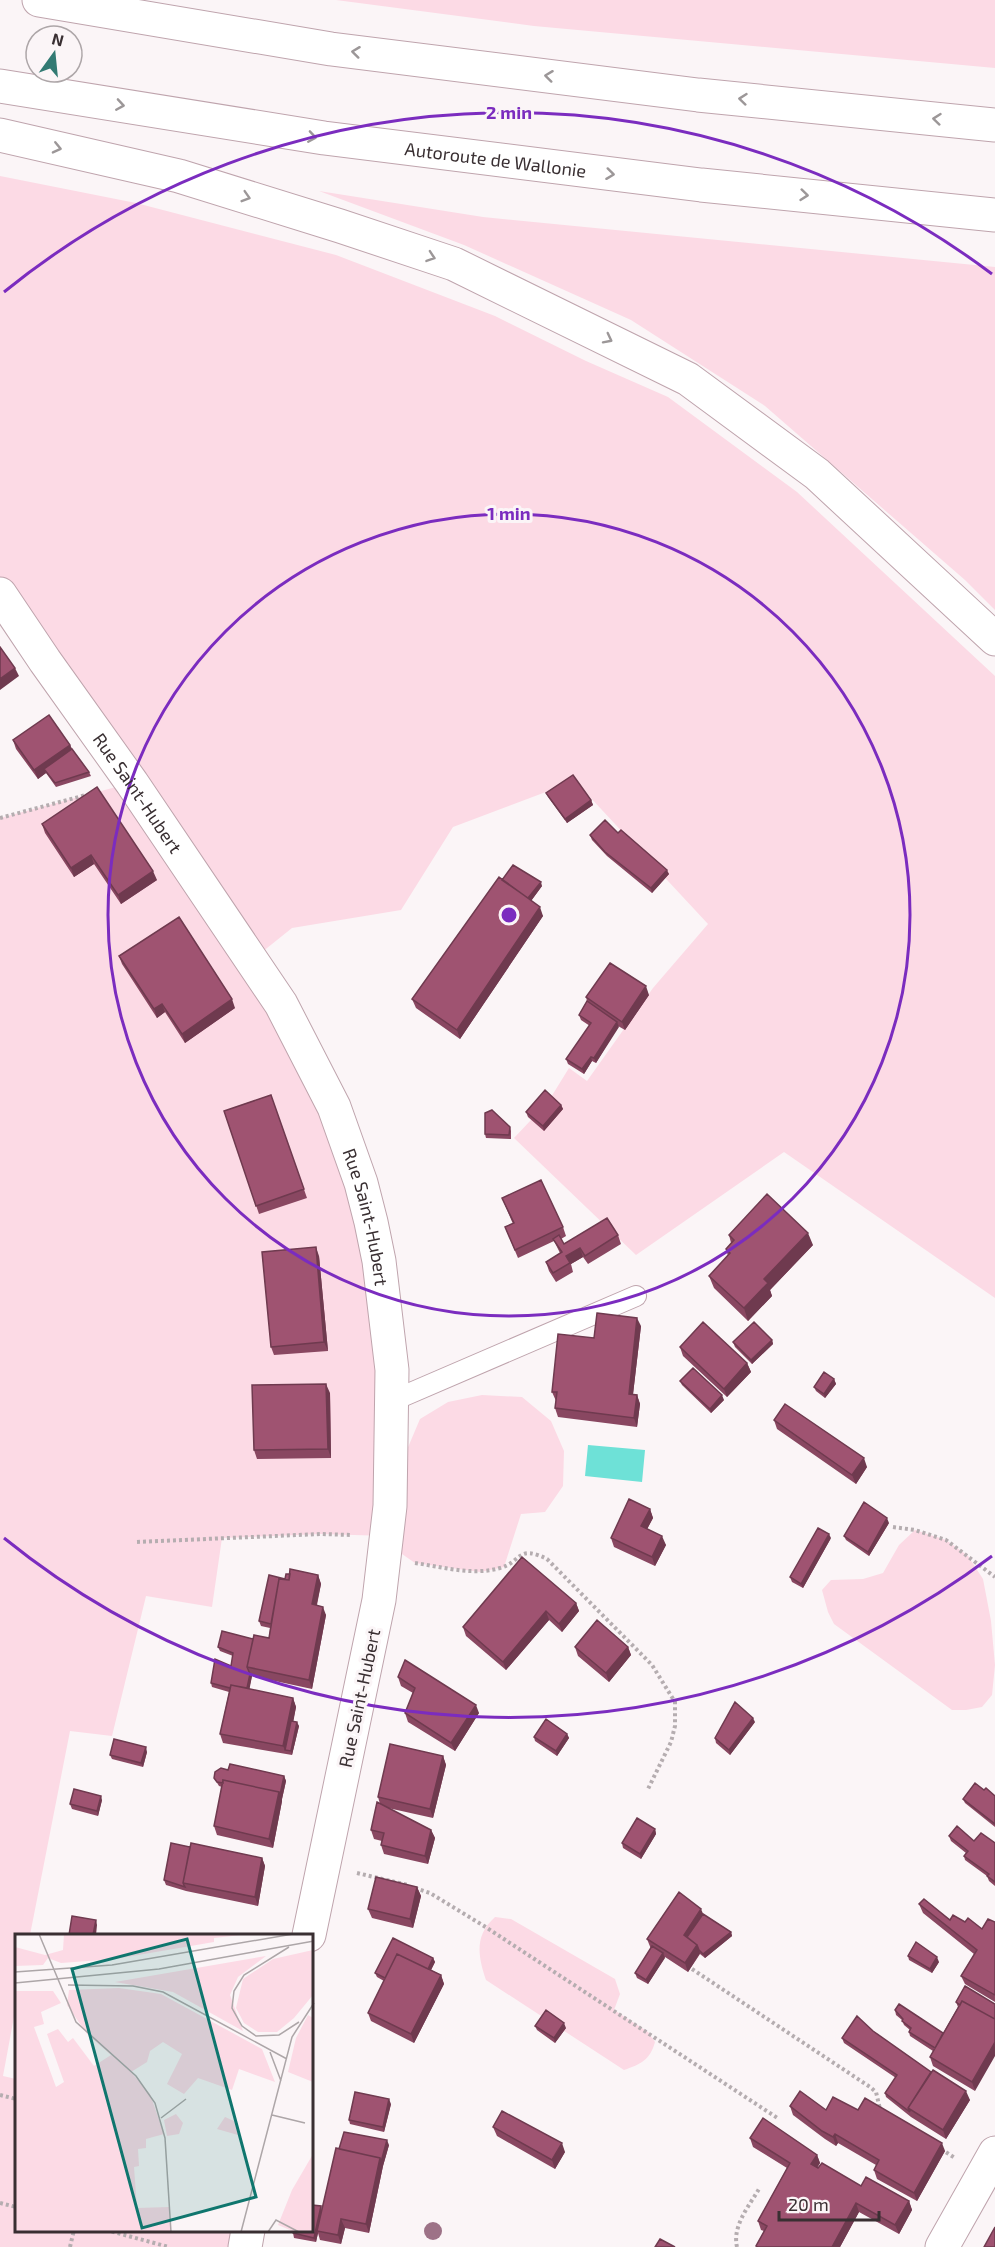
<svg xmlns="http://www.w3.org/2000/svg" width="995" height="2247" font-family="'Exo 2',sans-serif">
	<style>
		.green { fill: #fcdae5 }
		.water { fill: #6ee1d7 }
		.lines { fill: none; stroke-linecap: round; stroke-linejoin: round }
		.service-casing { stroke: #bfa4ad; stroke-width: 22 }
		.tertiary-casing { stroke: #bfa4ad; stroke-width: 35 }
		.primary-casing { stroke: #bfa4ad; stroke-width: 35 }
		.motorway-casing { stroke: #bfa4ad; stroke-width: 35 }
		.path { stroke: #b5adb0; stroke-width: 4; stroke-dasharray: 3 3; stroke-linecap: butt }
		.service { stroke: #fff; stroke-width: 20 }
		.tertiary { stroke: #fff; stroke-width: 33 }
		.primary { stroke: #fff; stroke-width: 33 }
		.motorway { stroke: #fff; stroke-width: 33 }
		.tree { fill: #9d7287 }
		.wall { fill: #894761 }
		.shaded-wall { fill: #6f3a4f }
		.building { fill: #9f5371; stroke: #6f3a4f; stroke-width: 1.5 }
		.oneway { stroke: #9c9798 }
		.ring { fill: none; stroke: #7b2cbf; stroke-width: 3 }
		.labels { text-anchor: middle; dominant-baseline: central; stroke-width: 6; stroke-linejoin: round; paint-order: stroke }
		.street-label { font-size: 18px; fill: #392f32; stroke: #fbf5f7 }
		.inset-road { fill: none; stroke: #ada6a8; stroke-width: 1.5 }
		.view { fill: #0f766e; fill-opacity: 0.15; stroke: #0f766e; stroke-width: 3 }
		.inset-edge { fill: none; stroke: #392f32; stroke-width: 3 }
		.centre { fill: #7b2cbf; stroke: #fbf5f7; stroke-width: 3 }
		.ring-label { font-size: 18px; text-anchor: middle; font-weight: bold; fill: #7b2cbf; stroke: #fbf5f7; stroke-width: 6; stroke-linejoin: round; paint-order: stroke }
	</style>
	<rect width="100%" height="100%" fill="#fbf5f7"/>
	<path class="green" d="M336,0H995V68L534,26Z
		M0,176L136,203L336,255L495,316L586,361L668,397L797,492L995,676V1298L784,1152L636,1255L514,1138L548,1102L569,1068L587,1081L653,988L708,924L575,781L453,827L401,910L292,928L252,960L371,1222L387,1536L321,1534L222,1538L212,1607L146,1596L112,1736L70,1731L30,1935H16V2006L3,2076L16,2079V2230L248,2231L245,2247H0V818L131,783L0,594Z
		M319,191L483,217L995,267V610L965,580L765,406L631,320L464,245Z
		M482,1395L522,1397L551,1421L564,1451L563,1486L545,1512L521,1514L504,1567L480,1572L415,1563L402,1554L397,1540L406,1452L420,1419L448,1402Z
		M915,1530L946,1540L968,1556L983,1579L991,1621L995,1665L992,1695L982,1707L966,1710H952L834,1624L828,1612L822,1590L831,1580L863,1579L883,1573L899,1545Z
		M495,1917L511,1919L615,1979L620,1994L614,2010L648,2032L655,2042C650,2060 641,2064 624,2070L486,1980C478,1956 474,1936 495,1917Z"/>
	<path class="water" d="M588,1445L645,1450L642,1482L585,1476Z"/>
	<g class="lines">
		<defs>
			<path id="service" d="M392,1401L636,1296"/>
			<g id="tertiary">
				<path id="s1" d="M0,594L45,661L132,783L281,1004L334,1107L361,1183L371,1222L379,1261L392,1370L390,1506L379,1600L309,1935"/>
				<path d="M245,2247L248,2230"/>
			</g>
			<path id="primary" d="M942,2247L995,2153"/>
			<g id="motorway">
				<path d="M39,0L331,49L698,95L995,125"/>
				<path id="s2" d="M0,86L324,138L701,185L995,215"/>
				<path d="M0,135L179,176L340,226L454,264L688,379L817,474L995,639"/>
			</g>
		</defs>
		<use href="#service" class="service-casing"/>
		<use href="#tertiary" class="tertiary-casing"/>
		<use href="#primary" class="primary-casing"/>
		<use href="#motorway" class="motorway-casing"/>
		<path class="path" d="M0,818L86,795
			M893,1527L915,1530L946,1540L995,1577
			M137,1542L321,1534L352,1535
			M415,1563C443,1567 473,1576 500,1568C522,1562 517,1544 547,1559L652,1665L675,1702V1726L671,1742L648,1789
			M357,1873L408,1885
			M415,1888L430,1893L484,1926L779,2119
			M692,1969L870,2087L876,2092L880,2109
			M0,2095L16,2099
			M941,2149L955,2158
			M0,2203L16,2207
			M106,2230L169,2247
			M70,2247L74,2230
			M737,2247C732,2226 749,2206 759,2189"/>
		<use href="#service" class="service"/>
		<use href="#tertiary" class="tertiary"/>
		<use href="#primary" class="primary"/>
		<use href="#motorway" class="motorway"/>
	</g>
	<circle class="tree" cx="433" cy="2231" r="9"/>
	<path class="wall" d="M13,740L70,745L72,749L89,772L91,776L56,787L46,773L38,779L16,749Z
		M546,793L591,800L593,805L567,823L548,797Z
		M42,824L157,880L121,904L94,864L74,877L45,833Z
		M618,833L669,874L652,893L607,856L592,840L590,835Z
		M502,880L542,886L531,901L543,916L460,1039L416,1008L412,999Z
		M119,956L235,1008L185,1043L165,1012L157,1018L122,964Z
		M649,995L625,1030L618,1026L596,1063L592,1061L584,1074L568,1064L566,1059L590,1026L581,1020L579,1015L587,1001L586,997Z
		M271,1095L307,1198L259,1214L224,1111Z
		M561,1105L563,1109L544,1131L528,1117L526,1112Z
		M510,1127L511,1131V1139L486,1138L485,1134Z
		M502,1198L563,1227L566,1236L561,1239L564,1244L618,1235L621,1244L588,1264L583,1257L571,1264L573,1272L556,1282L549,1271L546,1262L560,1253L554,1241L518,1258L505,1227L513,1224Z
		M729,1235L813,1245L770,1290L772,1296L748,1321L714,1288L709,1276L728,1256L726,1249L731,1243Z
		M319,1256L328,1351L274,1355L271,1347Z
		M641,1326L633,1394L637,1395L640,1404L637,1427L558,1417L555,1408L556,1401L552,1392L594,1338Z
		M772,1340L773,1344L752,1364L735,1347L733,1342Z
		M680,1347L747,1363L751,1372L727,1397L683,1356Z
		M834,1379L836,1384L825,1398L816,1391L814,1387Z
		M680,1381L724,1400L711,1413L682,1385Z
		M330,1393L331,1458L257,1459L254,1450Z
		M774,1420L867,1467L856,1484L777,1429Z
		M650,1509L653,1518L647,1529L666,1545L655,1566L614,1547L611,1538Z
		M889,1523L869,1556L846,1540L844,1536Z
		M831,1538L803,1588L792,1582L790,1577Z
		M318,1575L321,1584L317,1605L326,1615L312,1689L252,1676L249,1689L293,1698L296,1707L293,1721L299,1726L292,1755L223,1743L220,1734L229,1692L212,1687L211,1683L231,1666L233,1656L220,1651L218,1647L253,1639L269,1638L270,1628L261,1626L259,1621L285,1579Z
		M576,1603L579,1611L562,1632L549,1620L506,1670L466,1636L463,1627Z
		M575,1647H628L631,1655L609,1682L578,1656Z
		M398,1677L479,1713L455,1751L408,1722L405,1713L413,1693L401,1686Z
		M755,1722L730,1755L716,1743L715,1738Z
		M567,1734L569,1738L557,1756L535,1741L534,1737Z
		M147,1752L143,1767L112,1759L110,1755Z
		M443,1756L446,1765L433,1818L388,1808L431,1830L435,1838L428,1864L384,1854L381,1845L382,1841L374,1839L371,1830L380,1804L378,1797Z
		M284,1776L286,1781L282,1799V1801L273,1848L217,1835L214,1826L222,1787L219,1786L214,1778Z
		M984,1790L995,1796V1827L965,1803L963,1799Z
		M102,1800L98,1816L72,1809L70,1804Z
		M655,1829L656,1834L641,1859L623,1848L622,1843Z
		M949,1836L974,1841L995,1843V1886L989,1881L987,1876L965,1860L964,1856L966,1853L951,1841Z
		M190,1847L262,1858L265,1866L258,1906L186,1891L166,1885L164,1880Z
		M417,1887L421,1896L413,1928L372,1918L368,1909Z
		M919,1904L950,1920L965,1922L982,1929L995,1922V2002L965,1984L961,1976L974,1954L923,1913Z
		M703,1914L731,1932L732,1936L705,1958L700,1954L688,1972L665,1957L648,1984L637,1978L635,1973L651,1949L647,1939Z
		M908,1956L939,1962L932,1973L909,1960Z
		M433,1958L435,1962L431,1970L441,1975L444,1984L414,2043L371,2021L368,2013L384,1981L377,1977L375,1973Z
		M965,1986L975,2091L933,2066L930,2057L933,2051L910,2036L909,2032L910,2030L904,2025L902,2020L896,2015L895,2010L943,2033L958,2007L956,2002Z
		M535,2026L566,2028L555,2043L537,2030Z
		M873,2031L970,2100L946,2139L911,2117L886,2097L885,2093L896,2078L844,2043L842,2038Z
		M391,2104L384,2132L350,2124L349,2120Z
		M790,2106L826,2110H858L945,2151L917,2201L877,2179L874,2170L876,2165L838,2143L836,2146L825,2139L793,2115Z
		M493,2127L565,2152L555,2169L497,2136Z
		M750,2138L817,2155L820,2163L817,2168L861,2186L909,2201L912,2210L899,2234L859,2212L840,2247H756V2246L764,2231L761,2230L758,2221L787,2168L753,2147Z
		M389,2145L383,2166L369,2233L345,2228L341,2244L320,2240L318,2233L316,2242L294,2238L293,2233L322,2210L339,2149Z"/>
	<path class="shaded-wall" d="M15,668L19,676L0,690V679Z
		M70,745L74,753L44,769L46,773L38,779L34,770Z
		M591,800L593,805L567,823L565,819Z
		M91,855L94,864L74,877L71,868Z
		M667,870L669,874L652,893L651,888Z
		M153,871L157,880L121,904L118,895Z
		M541,882L542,886L528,905L526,900Z
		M540,907L543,916L460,1039L457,1030Z
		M646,986L649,995L625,1030L622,1022Z
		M232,999L235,1008L185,1043L182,1034Z
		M162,1004L165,1012L157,1018L154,1009Z
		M617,1022L619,1027L596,1063L594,1058Z
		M591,1057L592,1061L584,1074L582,1069Z
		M561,1105L563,1109L544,1131L543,1126Z
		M808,1233L813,1245L770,1290L772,1296L748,1321L744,1308L764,1279Z
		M316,1247L319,1256L328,1351L324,1342Z
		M580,1248L583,1257L571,1264L566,1256Z
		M637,1318L641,1326L632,1403L629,1394Z
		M772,1340L773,1344L752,1364L751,1360Z
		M747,1363L751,1372L727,1397L724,1389Z
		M834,1379L836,1384L825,1398L824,1394Z
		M326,1384L330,1393L331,1458L328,1449Z
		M637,1395L640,1404L637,1427L634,1418Z
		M722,1395L724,1400L711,1413L710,1409Z
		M864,1458L867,1467L856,1484L852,1475Z
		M650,1509L653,1518L644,1535L641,1526Z
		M887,1518L889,1523L869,1556L868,1552Z
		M829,1534L831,1538L803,1588L801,1584Z
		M662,1536L666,1545L655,1566L652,1557Z
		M318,1575L321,1584L315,1612L312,1604Z
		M576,1603L579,1611L562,1632L559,1624Z
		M323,1607L326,1615L312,1689L309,1680Z
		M546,1611L549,1620L506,1670L503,1662Z
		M628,1647L631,1655L609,1682L606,1673Z
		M250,1674V1676H252L248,1697L247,1692Z
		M293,1698L296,1707L288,1751L285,1750L283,1746Z
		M476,1705L479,1713L455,1751L451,1743Z
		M753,1718L755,1722L730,1755L729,1750Z
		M297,1722L299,1726L292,1755L291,1751Z
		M567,1734L569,1738L557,1756L556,1751Z
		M146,1747L147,1752L143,1767L141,1763Z
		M443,1756L446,1765L433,1818L430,1809Z
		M284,1776L286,1781L282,1799V1801L273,1848L269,1839L279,1792Z
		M101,1796L102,1800L98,1816L97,1811Z
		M655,1829L656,1834L641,1859L640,1854Z
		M431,1830L435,1838L428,1864L425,1856Z
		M262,1858L265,1866L258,1906L255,1897Z
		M417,1887L421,1896L413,1928L410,1919Z
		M701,1909L705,1918L686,1939L684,1935Z
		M96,1920L97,1925L96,1935H93Z
		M731,1932L732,1936L705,1958L703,1954Z
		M697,1945L700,1953L688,1972L685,1963Z
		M663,1953L665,1958L648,1984L646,1980Z
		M937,1957L939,1962L932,1973L930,1969Z
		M433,1958L435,1962L428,1976L426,1971Z
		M441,1975L444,1984L414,2043L411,2034Z
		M564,2023L566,2028L555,2043L554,2038Z
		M995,2042V2056L975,2091L972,2082Z
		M966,2091L970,2100L946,2139L943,2130Z
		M389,2099L391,2104L384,2132L383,2127Z
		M835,2134L838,2143L836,2146L833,2137Z
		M387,2140L389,2145L383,2166L369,2233L366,2224L380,2158Z
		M562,2143L565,2152L555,2169L552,2160Z
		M942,2143L945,2151L917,2201L914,2193Z
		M817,2155L820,2163L814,2172L811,2164Z
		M909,2201L912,2210L899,2234L895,2225Z
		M856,2203L859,2212L840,2247H832Z
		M321,2206L322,2211L317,2231L318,2233L316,2242L314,2238Z
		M341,2219L345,2228L341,2244L338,2235Z"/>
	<path class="building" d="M0,647L15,668L0,679Z
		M49,715L70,745L34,770L13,740Z
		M72,749L89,772L55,783L44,769Z
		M573,775L591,800L565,819L546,793Z
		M97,787L153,871L118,895L91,855L71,868L42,824Z
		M605,820L618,833L621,830L667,870L651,888L605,852L590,835Z
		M513,865L541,882L528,898L502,880Z
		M499,877L540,907L457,1030L412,999Z
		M179,917L232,999L182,1034L162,1004L154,1009L119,956Z
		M610,963L646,986L622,1022L586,997Z
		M587,1001L617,1022L594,1058L591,1057L582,1069L566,1059L591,1023L579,1015Z
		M545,1090L561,1105L543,1126L526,1112Z
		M271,1095L304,1189L256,1206L224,1111Z
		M492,1110L510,1127L509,1135L485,1134V1113Z
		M541,1180L563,1227L515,1250L505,1227L514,1223L502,1198Z
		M767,1194L808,1233L764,1279L768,1283L744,1308L709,1276L730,1253L726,1249L734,1240L729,1235Z
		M607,1218L618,1235L585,1256L580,1248L566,1256L570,1263L553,1273L546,1262L562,1252L553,1239L559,1235L564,1244Z
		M316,1247L324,1342L271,1347L262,1252Z
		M597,1313L637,1318L629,1394L637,1395L634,1418L555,1408L557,1392H552L558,1334L594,1338Z
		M703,1322L747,1363L724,1389L680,1347Z
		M754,1322L772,1340L751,1360L733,1342Z
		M693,1368L722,1395L710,1409L680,1381Z
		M824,1372L834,1379L824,1394L814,1387Z
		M326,1384L328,1449L254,1450L252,1385Z
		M785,1404L864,1458L852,1475L774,1420Z
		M629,1499L650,1509L641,1526L662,1536L652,1557L611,1538Z
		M864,1502L887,1518L868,1552L844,1536Z
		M818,1528L829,1534L801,1584L790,1577Z
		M522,1557L576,1603L559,1624L546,1611L503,1662L463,1627Z
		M290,1569L318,1575L312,1604L323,1607L309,1680L247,1667L254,1635L269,1638L279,1579L289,1580Z
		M286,1574H290L289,1580L279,1579L271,1624L259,1621L269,1575L285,1579Z
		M597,1620L628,1647L606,1673L575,1647Z
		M222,1631L253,1639L247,1667L250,1674L247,1688L231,1685L230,1688L211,1683L215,1659L231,1666L233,1653L218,1647Z
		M405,1660L476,1705L451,1743L405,1713L415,1688L398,1677Z
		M231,1685L293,1698L283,1746L220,1734Z
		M735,1702L753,1718L729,1750L715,1738Z
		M546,1719L567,1734L556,1751L534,1737Z
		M291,1721L297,1722L291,1751L285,1750Z
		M114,1739L146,1747L141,1763L110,1755Z
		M390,1744L443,1756L430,1809L378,1797Z
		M230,1764L284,1776L280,1795L279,1792L223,1780V1783L217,1782L214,1778L215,1772L221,1768L228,1770Z
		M223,1780L279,1792L269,1839L214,1826Z
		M975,1783L984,1790L986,1788L995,1796V1824L963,1799Z
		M74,1789L101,1796L97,1811L70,1804Z
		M377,1802L431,1830L425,1856L381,1845L384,1833L371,1830Z
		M637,1818L655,1829L640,1854L622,1843Z
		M957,1826L974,1841L981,1833L995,1843V1882L987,1876L989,1874L964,1856L968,1851L949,1836Z
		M171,1843L190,1847L183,1883L185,1887L164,1880Z
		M191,1843L262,1858L255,1897L183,1883Z
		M376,1877L417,1887L410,1919L368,1909Z
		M679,1892L701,1909L684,1935L697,1945L685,1963L647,1939Z
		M924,1899L950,1920L953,1915L965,1922L968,1918L982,1929L988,1919L995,1922V1995L961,1976L977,1950L919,1904Z
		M703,1914L731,1932L703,1954L699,1950L697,1945L687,1937Z
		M72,1916L96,1920L93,1935H69Z
		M393,1938L433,1958L428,1969L397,1954L385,1978L375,1973Z
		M916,1942L937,1957L930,1969L908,1956Z
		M652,1946L663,1953L646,1980L635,1973Z
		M397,1954L441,1975L411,2034L368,2013Z
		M965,1986L995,2004V2019L962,2001L960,2005L956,2002Z
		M962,2001L995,2019V2042L972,2082L930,2057Z
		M899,2004L943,2033L935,2048L909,2032L911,2028L902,2021L903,2019L895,2010Z
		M546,2010L564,2023L554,2038L535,2026Z
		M857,2016L873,2031L931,2072L908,2108L910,2112L885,2093L897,2075L842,2038Z
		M933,2070L966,2091L943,2130L908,2108Z
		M800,2091L826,2110L833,2097L858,2110L865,2098L942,2143L914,2193L874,2170L879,2160L835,2134L833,2137L822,2131L790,2106Z
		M355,2092L389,2099L383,2127L349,2120Z
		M502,2111L562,2143L552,2160L493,2127Z
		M763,2118L817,2155L811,2164L818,2168L822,2163L861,2186L866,2177L909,2201L895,2225L856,2203L832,2247H758L756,2246L767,2226L758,2221L790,2163L750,2138Z
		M344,2132L387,2140L381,2162L380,2158L339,2149Z
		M336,2148L380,2158L366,2224L341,2219L338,2235L317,2231Z
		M312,2205L321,2206L314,2238L293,2233V2230H312Z
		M995,2227V2247H984Z
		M660,2239L675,2247H655Z"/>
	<defs><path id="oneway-chevron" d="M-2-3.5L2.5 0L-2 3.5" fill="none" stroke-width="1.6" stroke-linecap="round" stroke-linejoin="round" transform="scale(1.5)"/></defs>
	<g class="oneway">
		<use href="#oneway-chevron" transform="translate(356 52) rotate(-173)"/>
		<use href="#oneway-chevron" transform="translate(549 76) rotate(-173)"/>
		<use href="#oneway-chevron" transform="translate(743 99) rotate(-174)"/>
		<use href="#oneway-chevron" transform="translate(120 105) rotate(9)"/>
		<use href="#oneway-chevron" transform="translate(937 119) rotate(-174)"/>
		<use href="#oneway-chevron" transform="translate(312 137) rotate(9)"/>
		<use href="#oneway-chevron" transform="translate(57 148) rotate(13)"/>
		<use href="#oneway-chevron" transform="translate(610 174) rotate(7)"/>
		<use href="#oneway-chevron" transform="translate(804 195) rotate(6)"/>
		<use href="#oneway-chevron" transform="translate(246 197) rotate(17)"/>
		<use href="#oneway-chevron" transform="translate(431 257) rotate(19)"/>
		<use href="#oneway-chevron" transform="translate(608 339) rotate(27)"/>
	</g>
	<g class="ring">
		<circle cx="509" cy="915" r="401"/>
		<path d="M992 1556A802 802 0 0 1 4 1538M4 292A802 802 0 0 1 992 274"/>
	</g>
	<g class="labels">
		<g class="street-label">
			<text stroke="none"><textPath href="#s2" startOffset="501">Autoroute de Wallonie</textPath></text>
			<text stroke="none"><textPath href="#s1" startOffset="242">Rue Saint-Hubert</textPath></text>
			<text stroke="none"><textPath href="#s1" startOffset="728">Rue Saint-Hubert</textPath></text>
			<text transform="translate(359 1698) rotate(-78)">Rue Saint-Hubert</text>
		</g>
	</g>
	<g transform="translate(15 1934)">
		<rect width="298" height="298" fill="#fbf5f7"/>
		<path d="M49,0H235L199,4V8L100,25L46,29L33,24L28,31L0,32V13L30,21L48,16ZM298,16V61L279,84L262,98H243L229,89L221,74L228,45L258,25ZM251,22L223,43L215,61L228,97L158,58L100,48ZM104,54L146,60L247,115L260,148L224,135L217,156L183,144L169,160L152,150L167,120L148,108L135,117L132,128L116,138L135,160L149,200L131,205V214L123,215L124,232L119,233L122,274L154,273L156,298H0V57H38L46,69L26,78L29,90L19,93L41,153L49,148L32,100L43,95L53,108L58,104L79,132L96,121L72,100L52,71L54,56ZM293,81L298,84V148L273,138L281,104ZM161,180L168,189L164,200L152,202L149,186ZM210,183L219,187L223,201L202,195ZM298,220V298H280L263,291L277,256Z" fill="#fcdae5"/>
		<path class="inset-road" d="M24,0L61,88L121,142L140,169L150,204L156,298M274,13L229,41L219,57L217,74L227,92L241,102L264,101L284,88M0,38L97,31L278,0M0,49L144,35L299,7M53,51L118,52L148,58L272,125M255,118L266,147M257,181L290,189M146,184L171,165M226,298L277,103L299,69M253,298L261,286L284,298"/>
		<path class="view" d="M172,5L241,263L127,294L57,35Z"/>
		<rect width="298" height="298" class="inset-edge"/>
	</g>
	<circle cx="509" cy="915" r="9" class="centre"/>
	<g class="ring-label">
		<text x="509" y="119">2 min</text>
		<text x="509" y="520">1 min</text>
	</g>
	<g transform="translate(54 54) rotate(15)"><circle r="28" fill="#fbf5f7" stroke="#ada6a8" stroke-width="1.5"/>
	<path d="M0-4.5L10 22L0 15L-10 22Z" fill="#327a73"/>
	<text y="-9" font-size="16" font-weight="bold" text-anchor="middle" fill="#392f32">N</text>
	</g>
	<path d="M779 2211v9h100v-9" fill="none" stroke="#392f32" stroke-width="3"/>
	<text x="788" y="2211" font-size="18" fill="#392f32" stroke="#fbf5f7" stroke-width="4.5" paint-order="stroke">20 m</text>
</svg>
